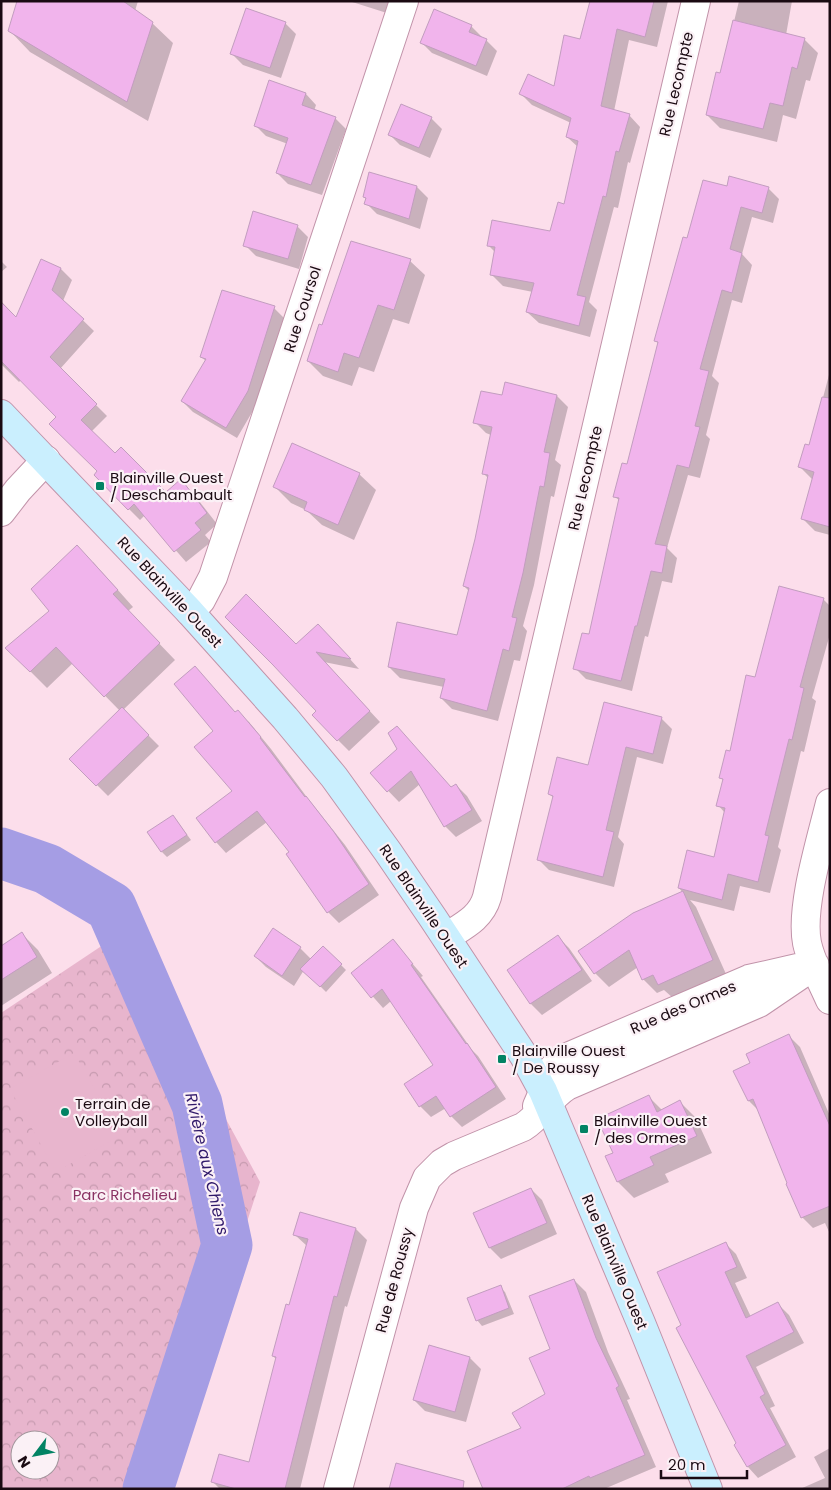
<svg xmlns="http://www.w3.org/2000/svg" width="831" height="1490" font-family="Poppins,sans-serif">
	<style>
		.park { fill: url(#park-crowns); fill-rule: evenodd }
		.garden { fill: #e8b5cd }
		.shadow { fill: #0003 }
		.lines { fill: none; stroke-linecap: round; stroke-linejoin: round }
		.river { stroke: #a59de4; stroke-width: 51 }
		.building { fill: #f1b4ec; stroke: #c29dbf }
		.street-casing { stroke: #c193a9; stroke-width: 30 }
		.secondary-casing { stroke: #c193a9; stroke-width: 30 }
		.street { stroke: #fff; stroke-width: 28 }
		.secondary { stroke: #caeffe; stroke-width: 28 }
		.poi-dot { fill: #028364; stroke: #fbf1f6; stroke-width: 2 }
		.labels { text-anchor: middle; dominant-baseline: central; stroke-width: 4.5; stroke-linejoin: round; paint-order: stroke }
		.street-label { font-size: 15px; fill: #1a0a12; stroke: #fbf1f6 }
		.poi-label { font-size: 15px; fill: #1a0a12; stroke: #fbf1f6; text-anchor: start }
		.park-label { font-size: 15px; fill: #8a3263; stroke: #fbf1f6 }
		.water-label { font-size: 16px; font-style: italic; fill: #30196a; stroke: #fbf1f6 }
	</style>
	<defs>
		<pattern id="park-crowns" width="20" height="18" patternUnits="userSpaceOnUse" patternTransform="scale(1.25)"><rect width="20" height="18" fill="#e8b5cd"/><path d="M2 6a3 3 0 1 1 6 0M12 15a3 3 0 1 1 6 0" fill="none" stroke="#c69aaf"/></pattern>
	</defs>
	<rect width="100%" height="100%" fill="#fcdeeb"/>
	<path class="park" d="M124,931L260,1182L160,1489H1V1013ZM20,1440H50V1470H20Z"/>
	<path class="garden" d="M74,1053L121,1135L56,1172L10,1089Z"/>
	<path class="shadow" d="M18,1H138L135,11L152,23L173,43L148,121L30,52L10,31Z
		M349,1H394L390,14Z
		M591,1H668L657,47L629,40L614,111L629,115L640,127L630,163L628,162L618,208L614,207L589,302L597,310L590,337L539,323L527,312L533,292L503,286L491,274L495,252L488,245L551,233L565,205L578,147L567,137L571,123L532,105L521,94L555,88L581,40Z
		M739,1H792L786,35L804,39L818,53L810,81L806,80L796,119L783,115L777,142L720,128L707,115L721,75Z
		M285,23L296,34L281,78L243,65L232,54Z
		M471,26L482,37L481,38L486,40L497,51L487,76L432,53L421,42Z
		M306,94L316,105L314,111L335,118L346,129L322,195L288,184L277,173L288,144L266,136L255,125Z
		M431,118L442,129L430,158L400,145L389,134Z
		M417,187L428,198L420,229L377,214L366,203L367,200L364,197Z
		M728,187L768,188L779,199L773,223L752,217L742,254L752,265L742,303L732,300L712,376L719,383L706,435L710,439L700,478L688,475L667,548L677,558L672,583L662,581L648,637L645,636L632,691L586,679L575,668L589,636L620,501L614,496L628,466L659,344L656,341L688,240Z
		M297,226L308,237L299,269L256,256L245,245Z
		M1,261L7,267L1,272Z
		M41,261L61,269L72,280L63,301L94,331L60,369L107,416L91,432L115,455L166,493L181,481L192,492L217,524L205,535L211,542L186,562L145,515L140,520L95,475L99,471L58,417L21,380L19,382L1,364V301L17,318Z
		M410,261L425,275L409,324L393,319L374,372L359,367L352,386L323,376L308,361L323,327Z
		M274,308L285,319L258,402L237,438L193,412L182,401L206,361L201,357Z
		M830,371V535L815,531L803,519L812,479L800,467L810,447Z
		M506,384L557,396L568,407L555,460L561,465L554,497L551,496L534,585L523,626L527,631L520,661L514,660L498,721L452,709L441,698L444,687L400,678L389,667L458,636L469,591L464,586L476,539L488,478L484,474L491,435L486,433L475,422L503,397Z
		M293,445L359,474L376,490L354,540L322,525L306,510L291,503L275,487Z
		M93,562L133,607L128,611L175,660L123,710L159,746L108,796L71,759L120,711L73,663L47,688L7,648L51,611Z
		M823,599L830,606V634L812,698L816,701L804,752L801,751L778,847L781,850L770,893L740,886L734,911L690,900L696,907L726,974L673,998L664,990L657,993L643,979L638,967L609,987L595,973L683,893L679,888L714,858L725,813L718,805L724,781L721,778L731,752L756,678Z
		M329,636L359,669L324,662L380,722L349,751L338,740L296,646Z
		M195,667L236,713L249,722L271,749L309,800L345,845L379,895L339,923L328,912L291,852L267,822L226,853L216,842L234,791Z
		M661,718L672,729L663,764L637,757L618,837L624,844L614,887L549,870L538,859L554,798L549,794Z
		M399,750L452,788L456,785L467,796L482,821L456,837L445,826L420,784L399,802L372,774Z
		M173,816L191,840L167,857L162,852Z
		M273,930L300,948L311,959L323,947L346,970L326,992L304,970L294,986L266,967L255,956Z
		M22,934L38,950L52,973L1,1006V947Z
		M558,937L569,948L592,981L542,1015L531,1004L509,971Z
		M393,941L423,976L421,977L472,1050L478,1056L506,1099L462,1127L451,1116L446,1108L431,1117L420,1106L406,1084L435,1065L391,1001L383,1008L353,974Z
		M789,1036L800,1047L830,1116V1234L825,1223L813,1228L802,1217L759,1111L749,1101L752,1064Z
		M649,1097L662,1110L680,1102L696,1118L712,1153L665,1174L669,1182L634,1198L618,1182L615,1153Z
		M531,1189L542,1200L557,1234L501,1259L490,1248L475,1214Z
		M356,1229L367,1240L347,1307L345,1306L300,1489H220L213,1482L250,1464L276,1359L273,1356L290,1307L307,1246L295,1235Z
		M725,1243L736,1254L747,1278L735,1283L751,1317L778,1304L789,1315L804,1343L756,1367L775,1406L770,1408L796,1457L758,1478L748,1467L683,1326Z
		M574,1280L586,1292L608,1352L630,1399L627,1400L656,1467L604,1489H484L547,1395L551,1349Z
		M500,1287L505,1292L514,1314L482,1326L477,1320Z
		M470,1358L481,1369L466,1422L425,1411L414,1400Z
		M830,1448V1489H800L825,1478L814,1457Z"/>
	<g class="lines">
		<path class="river" d="M1,853L47,869L111,907L197,1104L227,1245L148,1489"/>
	</g>
	<path class="building" d="M17,1H123L153,22L127,102L8,31Z
		M590,1H654L645,37L617,29L601,106L630,114L619,152L616,151L606,197L603,196L577,295L586,297L579,326L526,312L534,283L490,275L495,247L487,246L492,220L550,231L558,202L564,204L578,141L566,137L571,118L519,94L528,74L554,86L564,35L580,39Z
		M246,8L286,22L270,68L230,54Z
		M434,9L472,25L469,32L487,39L476,66L420,43Z
		M733,20L805,38L797,69L792,67L783,106L770,103L763,129L706,115L716,72L720,73Z
		M269,80L306,93L302,105L336,117L311,185L276,173L288,138L254,126Z
		M401,104L432,117L419,148L388,135Z
		M369,172L417,186L409,219L364,204L366,198L363,197Z
		M729,176L769,187L762,213L741,207L730,249L742,253L732,293L722,290L700,369L709,371L695,426L700,427L689,468L677,465L655,544L667,546L662,573L651,571L637,626H635L621,681L573,669L582,633L589,634L619,498L613,497L622,463L627,464L658,342L654,341L683,237L687,238L703,180L727,186Z
		M253,211L298,225L288,259L243,246Z
		M351,241L411,259L394,310L378,305L359,358L344,353L338,372L307,361L319,324L322,325Z
		M41,259L61,268L52,290L84,319L50,357L97,404L81,420L115,453L121,447L166,492L181,479L207,513L195,523L201,530L174,552L134,504L128,510L94,475L97,471L49,424L56,417L1,361V302L16,317Z
		M222,290L275,306L248,391L226,428L181,401L206,359L200,357Z
		M505,382L557,395L544,452L550,453L544,487L540,486L523,573L512,617L517,618L509,651L503,649L487,711L440,698L445,679L388,667L397,622L457,635L469,588L463,586L475,539L488,475L482,474L492,427L473,423L481,391L502,395Z
		M822,397L830,398V527L801,519L814,472L798,467L805,444L809,445Z
		M292,443L360,473L338,525L304,510L307,502L273,487Z
		M77,545L118,590L113,594L160,643L104,697L56,647L30,672L5,648L49,611L31,589Z
		M779,586L824,598L800,687L804,688L792,740L789,739L765,835L769,836L758,882L728,874L722,900L678,888L687,850L714,857L725,808L716,806L723,779L719,778L726,750L730,751L746,675L755,677Z
		M246,594L296,644L318,624L351,659L316,652L370,711L337,741L312,715L316,711L273,665L225,617Z
		M195,666L235,712L238,710L261,737L260,738L305,797L306,796L334,832L369,884L327,913L286,854L289,852L257,811L215,843L196,818L232,791L194,747L213,731L174,684Z
		M604,702L662,717L653,754L626,747L606,830L614,832L603,877L537,860L553,796L548,794L557,757L588,765Z
		M122,707L149,735L96,786L69,759Z
		M397,726L451,787L456,784L472,810L444,827L411,771L387,792L370,773L397,749L388,733Z
		M173,815L187,835L161,852L147,832Z
		M683,891L713,960L658,985L653,975L642,980L629,950L594,974L578,951L633,913Z
		M273,928L301,947L282,976L254,956Z
		M22,932L37,957L1,980V946Z
		M558,935L582,970L530,1004L507,970Z
		M393,939L413,964L411,965L466,1044L467,1043L496,1087L450,1117L436,1096L419,1107L404,1084L433,1065L382,989L371,998L351,973Z
		M323,946L342,964L320,987L300,969Z
		M789,1034L830,1126V1206L801,1218L786,1184L787,1183L753,1099L748,1101L733,1071L750,1063L746,1054Z
		M649,1095L657,1112L680,1100L697,1136L650,1157L654,1165L617,1182L605,1156L613,1153L597,1119Z
		M531,1188L547,1223L489,1248L473,1213Z
		M300,1212L356,1228L337,1297L334,1296L285,1489H236L211,1482L219,1454L249,1462L276,1357L272,1356L286,1304L289,1305L308,1239L293,1235Z
		M726,1242L737,1267L725,1272L746,1318L778,1302L794,1332L746,1356L765,1394L760,1397L786,1445L747,1467L734,1445L736,1443L676,1328L681,1325L657,1272Z
		M574,1279L596,1338L619,1386L616,1388L645,1455L590,1478L589,1476L562,1489H483L467,1451L521,1428L512,1413L545,1394L529,1358L550,1349L529,1296Z
		M501,1285L509,1308L476,1321L467,1298Z
		M429,1345L470,1357L455,1412L413,1400Z
		M396,1463L464,1481L463,1489H389Z"/>
	<g class="lines">
		<defs>
			<path id="street" d="M1,512L18,490L46,460
				M190,612L201,600L213,577L404,1
				M830,803C821,840 800,907 807,943C811,962 822,982 830,1000
				M446,937C463,926 481,918 487,897L696,1
				M537,1106L554,1067L565,1058L749,979L802,967
				M338,1489L414,1208L427,1178L442,1163L454,1156L523,1127C541,1116 549,1097 567,1086L759,1003L815,965"/>
			<path id="secondary" d="M1,414L190,612L285,718L334,777L388,852L433,918L524,1056L543,1091L641,1323L708,1489"/>
		</defs>
		<use href="#street" class="street-casing"/>
		<use href="#secondary" class="secondary-casing"/>
		<use href="#street" class="street"/>
		<use href="#secondary" class="secondary"/>
	</g>
	<g class="poi-dot">
		<rect x="95" y="481" width="10" height="10" rx="2.5"/>
		<rect x="497" y="1054" width="10" height="10" rx="2.5"/>
		<circle cx="65" cy="1112" r="5"/>
		<rect x="579" y="1124" width="10" height="10" rx="2.5"/>
	</g>
	<g class="labels">
		<g class="street-label">
			<text transform="translate(676 84) rotate(-77)">Rue Lecompte</text>
			<text transform="translate(302 309) rotate(-72)">Rue Coursol</text>
			<text transform="translate(585 478) rotate(-77)">Rue Lecompte</text>
			<text transform="translate(170 592) rotate(47)">Rue Blainville Ouest</text>
			<text transform="translate(424 906) rotate(56)">Rue Blainville Ouest</text>
			<text transform="translate(683 1007) rotate(-23)">Rue des Ormes</text>
			<text transform="translate(615 1262) rotate(67)">Rue Blainville Ouest</text>
			<text transform="translate(394 1280) rotate(-75)">Rue de Roussy</text>
		</g>
		<g class="poi-label">
			<text x="110" y="477">Blainville Ouest<tspan x="110" dy="17">/ Deschambault</tspan></text>
			<text x="512" y="1050">Blainville Ouest<tspan x="512" dy="17">/ De Roussy</tspan></text>
			<text x="75" y="1103">Terrain de<tspan x="75" dy="17">Volleyball</tspan></text>
			<text x="594" y="1120">Blainville Ouest<tspan x="594" dy="17">/ des Ormes</tspan></text>
		</g>
		<g class="park-label">
			<text x="125" y="1194">Parc Richelieu</text>
		</g>
		<g class="water-label">
			<text transform="translate(207 1164) rotate(77)">Rivière aux Chiens</text>
		</g>
	</g>
	<rect width="831" height="1490" fill="none" stroke="#1a0a12" stroke-width="5"/>
	<g transform="translate(35 1455) rotate(238)"><circle r="24" fill="#fbf1f6" stroke="#a1959b"/>
	<path d="M0-4L9 19L0 12L-9 19Z" fill="#028364"/>
	<text y="-8" font-size="14" font-weight="bold" text-anchor="middle" fill="#1a0a12">N</text>
	</g>
	<path d="M661 1470v8h86v-8" fill="none" stroke="#1a0a12" stroke-width="2.5"/>
	<text x="668" y="1470" font-size="15" fill="#1a0a12" stroke="#fbf1f6" stroke-width="4" paint-order="stroke">20 m</text>
</svg>
